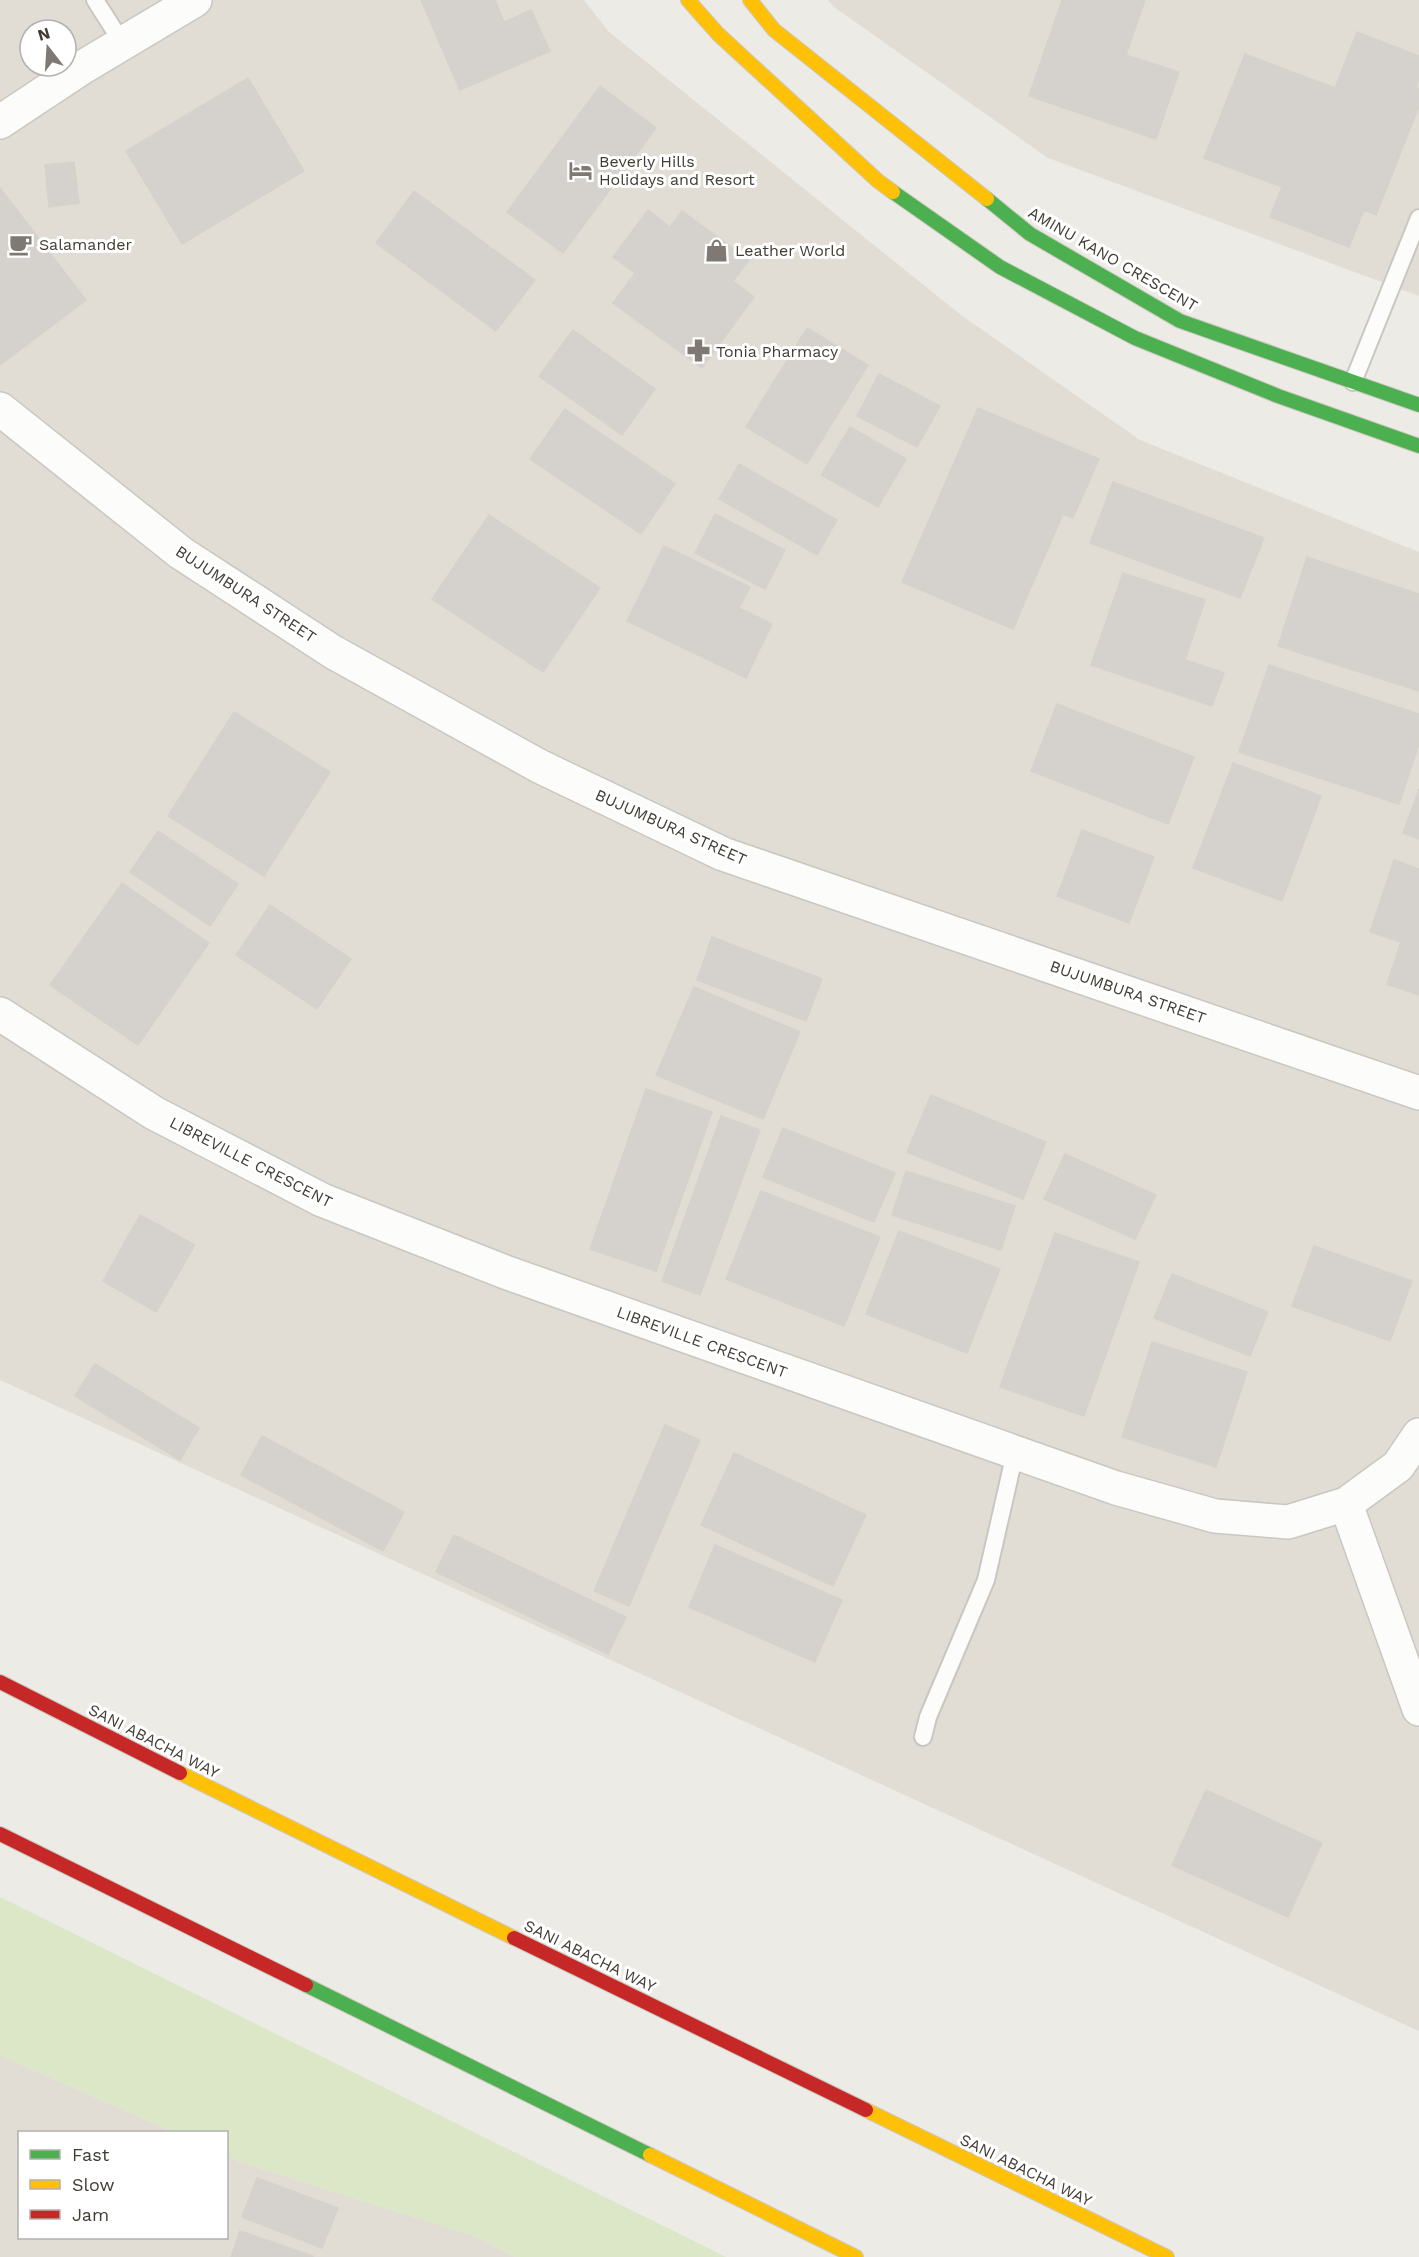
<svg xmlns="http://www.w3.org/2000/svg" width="1419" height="2257" font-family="'Work Sans',sans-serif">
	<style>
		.residential { fill: #e1ddd4; fill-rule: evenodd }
		.green { fill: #dbe7c7 }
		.building { fill: #d5d2cd; stroke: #d5d2cc; stroke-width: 1.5 }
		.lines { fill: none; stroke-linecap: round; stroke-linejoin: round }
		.lane-casing { stroke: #c9c7c2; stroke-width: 20 }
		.street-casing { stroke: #c9c7c2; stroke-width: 36 }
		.fast-casing { stroke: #ccc8be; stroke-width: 16 }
		.slow-casing { stroke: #ccc8be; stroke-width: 16 }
		.jam-casing { stroke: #ccc8be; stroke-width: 16 }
		.lane { stroke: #fcfcfb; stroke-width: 16 }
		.street { stroke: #fcfcfb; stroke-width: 33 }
		.fast { stroke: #4caf50; stroke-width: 14 }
		.slow { stroke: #ffc107; stroke-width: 14 }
		.jam { stroke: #c62828; stroke-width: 14 }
		.labels { text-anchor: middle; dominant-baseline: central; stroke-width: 6; stroke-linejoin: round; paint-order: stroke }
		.poi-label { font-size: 16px; fill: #423c34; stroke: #fff; text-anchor: start }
		.street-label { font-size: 16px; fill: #423c34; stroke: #fff }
	</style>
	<rect width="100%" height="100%" fill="#edebe6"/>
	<path class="residential" d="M0,0H584L609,32L961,315L1140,440L1419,552V2031L0,1380ZM30,30H66V66H30Z
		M828,0H1419V296L1048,158L834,7Z
		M0,2055L173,2132H20V2238H226L227,2156L240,2162L477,2237L515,2257H0Z"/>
	<path class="green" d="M0,1897L726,2257H515L477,2237L240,2162L227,2156L226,2132H173L0,2055Z"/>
	<path class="building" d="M421,0H495L504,22L531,10L550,51L460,90Z
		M1062,0H1145L1126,55L1179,72L1156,139L1029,96Z
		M1357,32L1419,56V79L1416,87L1419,89V106L1376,215L1364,210L1349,247L1270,217L1282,187L1204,158L1245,54L1335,88Z
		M248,78L304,171L182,244L126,151Z
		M600,86L656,128L563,253L507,212Z
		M74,162L79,203L49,207L45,165Z
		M0,188L86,300L0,365Z
		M414,191L535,280L496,331L376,243Z
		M648,210L670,227L682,211L749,260L733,281L754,297L702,368L613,303L635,273L613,257Z
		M807,328L868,365L807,464L746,427Z
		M573,330L655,389L622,435L539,376Z
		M879,374L940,406L917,447L857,416Z
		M978,408L1099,459L1073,518L1063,514L1013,629L902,582Z
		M565,409L675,484L641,534L530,459Z
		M850,427L906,459L878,507L821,475Z
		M739,464L837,520L817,555L719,499Z
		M1113,482L1264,538L1240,598L1090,543Z
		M715,514L785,550L765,589L695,553Z
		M489,515L600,588L543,672L432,599Z
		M664,546L750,587L739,608L772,624L746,678L627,621Z
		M1307,557L1419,594V691L1278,646Z
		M1123,573L1205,600L1185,660L1224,673L1212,706L1091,665Z
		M1269,665L1419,714V744L1399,804L1239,752Z
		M1057,704L1194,757L1168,824L1031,771Z
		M234,712L330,772L264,876L168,816Z
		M1233,763L1321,796L1282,901L1193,868Z
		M1419,789V839L1403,833Z
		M1082,830L1154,857L1129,923L1057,896Z
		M158,831L238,884L210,926L130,872Z
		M1394,860L1419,869V995L1387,984L1401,942L1370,932Z
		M122,883L209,943L138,1045L50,985Z
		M270,905L351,959L317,1009L236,955Z
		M712,937L822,979L806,1021L697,980Z
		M694,987L800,1032L763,1119L656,1075Z
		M646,1089L712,1112L656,1271L590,1249Z
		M931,1095L1046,1142L1023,1199L907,1152Z
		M721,1116L760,1130L700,1295L662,1281Z
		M783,1128L895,1173L874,1222L763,1177Z
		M1065,1154L1156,1195L1135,1239L1044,1199Z
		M906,1171L1015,1206L1001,1250L892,1215Z
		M761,1191L880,1237L844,1326L726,1279Z
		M140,1215L195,1245L156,1312L103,1281Z
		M899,1231L1000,1269L967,1353L866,1314Z
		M1055,1233L1139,1262L1084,1416L1000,1387Z
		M1314,1246L1412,1281L1390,1341L1292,1306Z
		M1172,1274L1268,1312L1250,1356L1154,1318Z
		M1152,1342L1247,1372L1216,1467L1122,1437Z
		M95,1364L199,1428L180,1460L75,1396Z
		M665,1425L700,1440L629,1606L594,1591Z
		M262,1436L404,1512L383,1551L241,1475Z
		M734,1453L866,1515L833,1586L701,1525Z
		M454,1535L626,1617L608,1654L436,1572Z
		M715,1545L842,1600L815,1662L689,1607Z
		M1206,1790L1322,1843L1288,1917L1172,1865Z
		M257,2178L338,2208L322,2248L242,2217Z
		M240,2231L313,2256V2257H231Z"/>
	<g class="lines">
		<defs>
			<path id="lane" d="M95,0L123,44
				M1353,382L1419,218
				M923,1737L928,1717L986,1580L1015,1453"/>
			<path id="street" d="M0,122L83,67L195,0
				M0,409L181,553L333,652L539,766L723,854L1419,1093
				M0,1014L154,1113L322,1200L505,1272L1116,1488L1215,1516L1288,1522L1346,1504L1398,1466L1419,1435
				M1346,1504L1419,1709"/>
			<path id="fast" d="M893,192L1000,267L1135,338L1278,396L1419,446
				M987,199L1030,234L1180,321L1419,405
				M306,1985L650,2155"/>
			<path id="slow" d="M688,0L718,34L878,181L893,192
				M750,0L774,30L987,199
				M180,1773L514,1938
				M866,2110L1167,2257
				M650,2155L856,2257"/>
			<path id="jam" d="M0,1682L180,1773
				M0,1834L306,1985
				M514,1938L866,2110"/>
		</defs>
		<use href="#lane" class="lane-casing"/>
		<use href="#street" class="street-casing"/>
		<use href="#fast" class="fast-casing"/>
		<use href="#slow" class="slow-casing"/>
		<use href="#jam" class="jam-casing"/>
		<use href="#lane" class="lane"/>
		<use href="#street" class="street"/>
		<use href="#fast" class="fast"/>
		<use href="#slow" class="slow"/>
		<use href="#jam" class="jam"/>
	</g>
	<defs>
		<symbol id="hotel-bare" viewBox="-9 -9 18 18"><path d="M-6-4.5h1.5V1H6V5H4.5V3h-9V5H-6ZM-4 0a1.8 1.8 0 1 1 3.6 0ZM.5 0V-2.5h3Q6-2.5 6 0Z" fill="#7e7972" stroke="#fff" stroke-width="2.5" paint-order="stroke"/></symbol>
		<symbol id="cafe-bare" viewBox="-9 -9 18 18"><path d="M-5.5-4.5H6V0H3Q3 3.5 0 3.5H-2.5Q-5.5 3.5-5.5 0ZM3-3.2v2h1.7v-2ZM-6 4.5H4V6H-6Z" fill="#7e7972" stroke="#fff" stroke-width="2.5" paint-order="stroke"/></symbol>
		<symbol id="shop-bare" viewBox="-9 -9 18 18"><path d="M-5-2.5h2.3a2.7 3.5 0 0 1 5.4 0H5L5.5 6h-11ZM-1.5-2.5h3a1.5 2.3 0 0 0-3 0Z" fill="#7e7972" stroke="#fff" stroke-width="2.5" paint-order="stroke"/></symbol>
		<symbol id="pharmacy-bare" viewBox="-9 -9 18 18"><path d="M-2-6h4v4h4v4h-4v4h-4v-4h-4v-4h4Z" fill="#7e7972" stroke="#fff" stroke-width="2.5" paint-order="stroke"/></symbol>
	</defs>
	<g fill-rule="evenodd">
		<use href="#hotel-bare" x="564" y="154" width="33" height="33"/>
		<use href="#cafe-bare" x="4" y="228" width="33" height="33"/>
		<use href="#shop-bare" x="700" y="234" width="33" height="33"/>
		<use href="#pharmacy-bare" x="682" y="334" width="33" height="33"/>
	</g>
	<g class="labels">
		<g class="poi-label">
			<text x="599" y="161">Beverly Hills<tspan x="599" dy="18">Holidays and Resort</tspan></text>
			<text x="39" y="244">Salamander</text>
			<text x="735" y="250">Leather World</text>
			<text x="716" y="351">Tonia Pharmacy</text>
		</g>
		<g class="street-label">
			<text transform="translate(1113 259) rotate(30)">AMINU KANO CRESCENT</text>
			<text transform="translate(246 594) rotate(33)">BUJUMBURA STREET</text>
			<text transform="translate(671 827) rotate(24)">BUJUMBURA STREET</text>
			<text transform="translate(1128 992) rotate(19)">BUJUMBURA STREET</text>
			<text transform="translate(251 1162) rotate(27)">LIBREVILLE CRESCENT</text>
			<text transform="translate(702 1342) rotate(20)">LIBREVILLE CRESCENT</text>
			<text transform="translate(154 1741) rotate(27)">SANI ABACHA WAY</text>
			<text transform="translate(590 1956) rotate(26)">SANI ABACHA WAY</text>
			<text transform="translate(1026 2170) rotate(26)">SANI ABACHA WAY</text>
		</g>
	</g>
	<rect x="18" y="2131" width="210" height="108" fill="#ffffff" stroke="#b3b1ae" stroke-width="1.5"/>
	<rect x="30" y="2150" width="30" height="9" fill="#4caf50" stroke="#b3b1ae" stroke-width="1.5"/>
	<text x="72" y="2161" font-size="18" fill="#423c34">Fast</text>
	<rect x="30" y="2180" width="30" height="9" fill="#ffc107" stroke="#b3b1ae" stroke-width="1.5"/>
	<text x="72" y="2191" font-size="18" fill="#423c34">Slow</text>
	<rect x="30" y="2210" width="30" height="9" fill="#c62828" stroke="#b3b1ae" stroke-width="1.5"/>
	<text x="72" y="2221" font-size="18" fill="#423c34">Jam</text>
	<g transform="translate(48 48) rotate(343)"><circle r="28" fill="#ffffff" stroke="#b3b1ae" stroke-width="1.5"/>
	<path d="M0-4.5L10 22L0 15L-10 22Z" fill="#7e7972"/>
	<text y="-9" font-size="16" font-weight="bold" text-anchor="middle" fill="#423c34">N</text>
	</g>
</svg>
